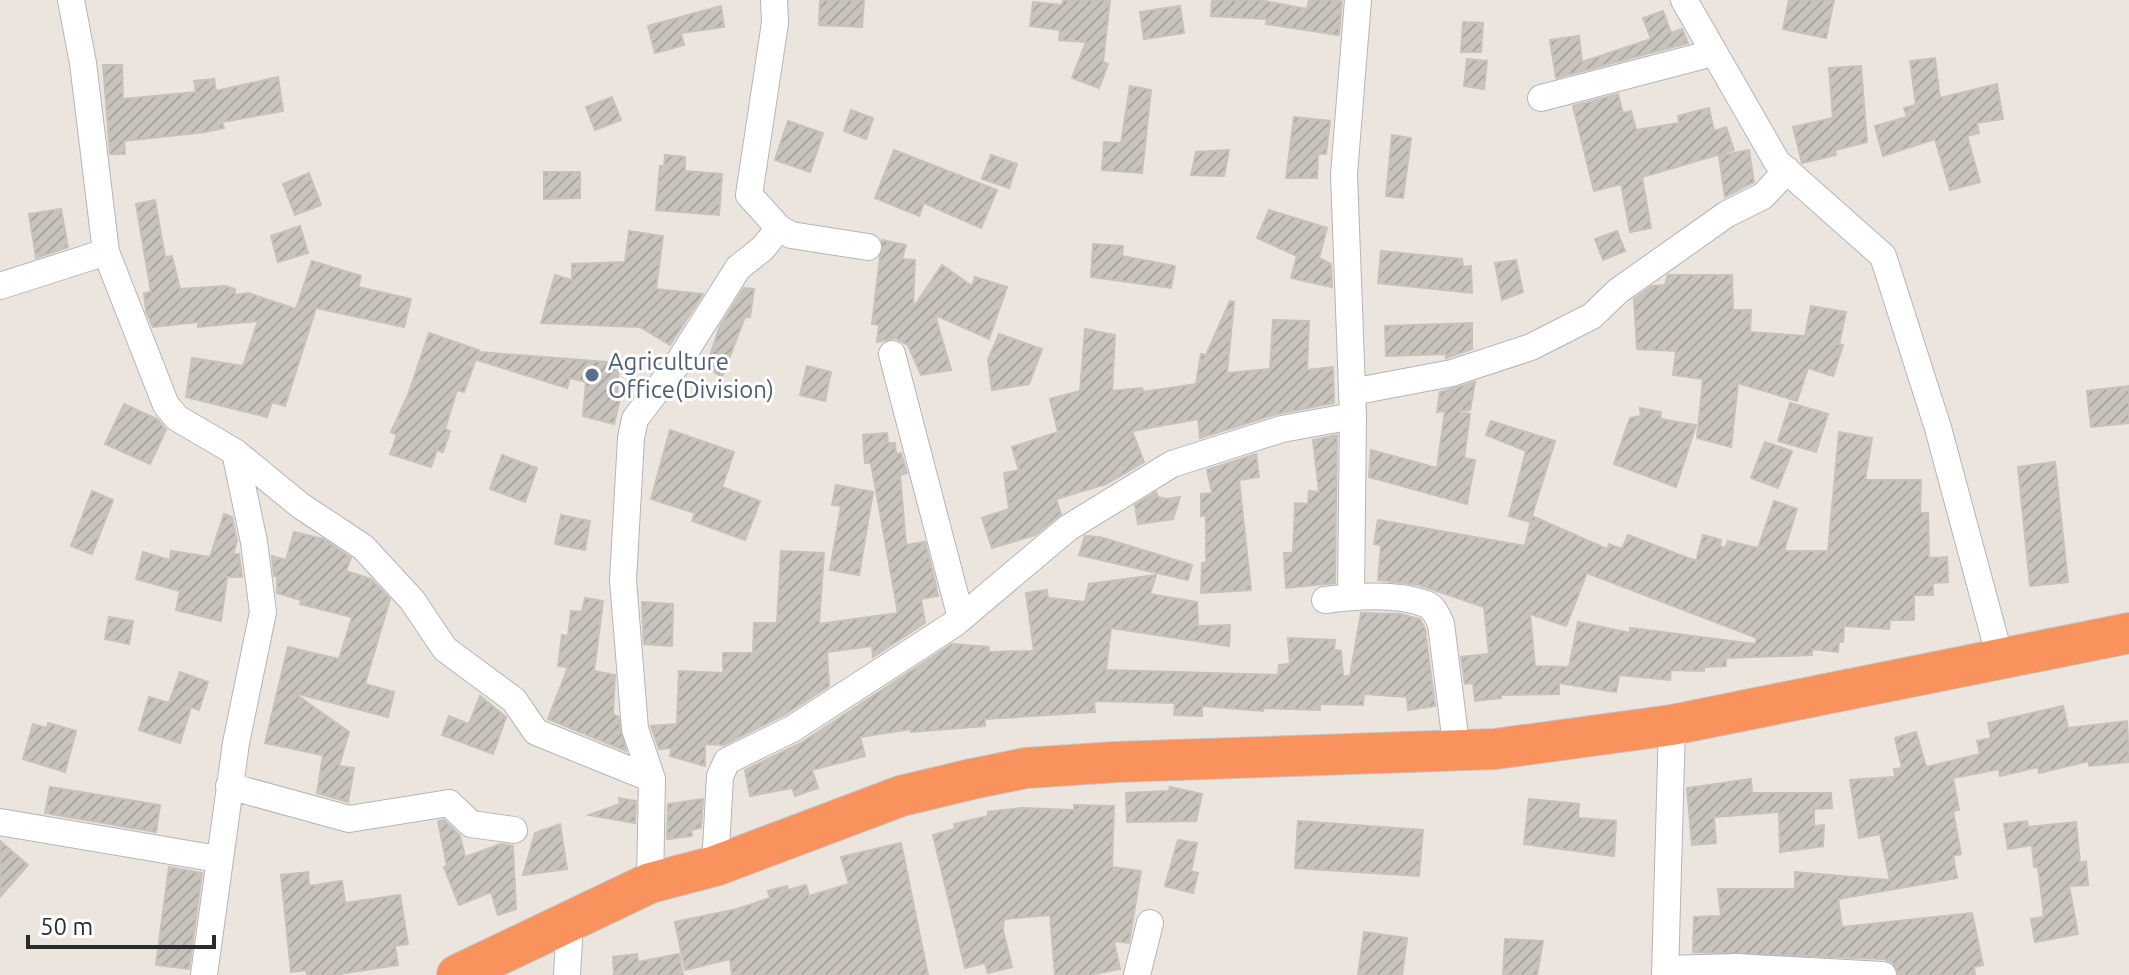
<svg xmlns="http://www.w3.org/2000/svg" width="2129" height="975" font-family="Ubuntu,sans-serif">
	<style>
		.building { fill: url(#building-hatch); stroke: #c8c1b7; stroke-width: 2; fill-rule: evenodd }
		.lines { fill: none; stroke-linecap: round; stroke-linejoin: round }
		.minor-casing { stroke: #b1b5be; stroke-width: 28 }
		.highway-casing { stroke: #c4c4c4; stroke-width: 42 }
		.minor { stroke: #fff; stroke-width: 26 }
		.highway { stroke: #f9925c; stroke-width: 40 }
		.service-dot { fill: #5c6f8a; stroke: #fff; stroke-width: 3 }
		.labels { text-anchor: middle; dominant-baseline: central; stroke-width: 6; stroke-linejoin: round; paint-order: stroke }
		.service-label { font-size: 24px; fill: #4e5e75; stroke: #fff; text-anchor: start }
	</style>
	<defs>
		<pattern id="building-hatch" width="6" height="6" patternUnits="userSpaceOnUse" patternTransform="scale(2)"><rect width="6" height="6" fill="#c8c3bc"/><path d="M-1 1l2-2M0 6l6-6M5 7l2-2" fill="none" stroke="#aca8a2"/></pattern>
	</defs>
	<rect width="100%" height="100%" fill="#ece5de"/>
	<path class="building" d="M820,0H864L862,27L819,25Z
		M1063,0H1110L1103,62L1108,64L1099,88L1072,78L1086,42L1059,40L1060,30L1030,26L1033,2L1062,5Z
		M1212,0H1259L1307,9L1309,0H1342L1339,35L1266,24L1267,19L1211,16Z
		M1789,0H1834L1826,38L1783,29Z
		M721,6L724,27L681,33L684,45L655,53L648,26Z
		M1180,6L1184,33L1144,39L1140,12Z
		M1663,11L1671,33L1682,29L1688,43L1556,78L1550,40L1579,36L1582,62L1651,39L1643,18Z
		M1463,22L1483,23L1481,52H1461Z
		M1935,58L1940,98L1997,84L2003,119L1977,123L1979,133L1967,136L1980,182L1950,190L1935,139L1883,156L1875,126L1907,117L1904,108L1916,105L1910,61Z
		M1467,59L1487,61L1484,89L1464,86Z
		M103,65H122L123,99L196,92L194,81L214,79L216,91L278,77L283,111L222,122L224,128L205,132L124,141L125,154H110Z
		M1861,66L1867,142L1835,150L1836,155L1802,163L1793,127L1833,118L1829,68Z
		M1130,86L1151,90L1142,173L1102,170L1104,142L1121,143Z
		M1618,94L1623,113L1631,111L1636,130L1679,123L1678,116L1709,108L1714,131L1726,127L1734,150L1642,177L1651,228L1630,232L1621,184L1594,191L1573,106Z
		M612,97L621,120L595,130L586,107Z
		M851,110L873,118L866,139L844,131Z
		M1294,117L1330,121L1326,154H1318L1317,178H1286Z
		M788,121L823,133L810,172L775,160Z
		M1392,135L1411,138L1403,198L1386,196Z
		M894,150L997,190L981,228L924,203L919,216L875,198Z
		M1229,150L1224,176L1191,175L1196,152Z
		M1749,150L1754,182L1725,197L1719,156Z
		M665,155L685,157V171L722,174L719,215L656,210L660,166H664Z
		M991,155L1017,164L1009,188L982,179Z
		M544,172H580V198L544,199Z
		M309,173L321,205L295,215L283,184Z
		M155,200L165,257L172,256L180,289L225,286L235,289V295L248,293L296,309L312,261L361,276L358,287L411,299L404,327L316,308L285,406L272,402L267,417L186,397L192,358L243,366L258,321L198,327V322L153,327L146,311L144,293L151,292L136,204Z
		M61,209L68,247L36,258L29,214Z
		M1269,210L1327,228L1319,258L1331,264L1332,287L1291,278L1297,256L1257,238Z
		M300,226L308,253L278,262L271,236Z
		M629,231L663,236L656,289L703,294L670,345L640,327L541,323L555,275L572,280V264L625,262Z
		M1617,231L1625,251L1603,260L1595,239Z
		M882,240L906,245L902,259L915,260L913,308L942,265L972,286L975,277L1007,287L989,339L935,315L951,370L921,375L908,345L895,338L877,342L879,325L872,324Z
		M1093,244L1123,246L1122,256L1175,266L1171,288L1091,277Z
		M1381,251L1462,259L1463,267L1471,266L1472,293L1378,283Z
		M1516,260L1523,292L1502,300L1495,263Z
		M1668,275H1732L1733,310H1751L1750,332L1805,336L1811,306L1846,312L1839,344L1843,345L1833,376L1808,368L1797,401L1738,383L1731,447L1697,438L1703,379L1673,375L1676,351L1637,349L1634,299L1652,286L1665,285Z
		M744,288L754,289L750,317H745L722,377L706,367L720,326Z
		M1230,301L1234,302L1227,373L1270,369L1273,320L1309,321L1307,370L1333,367L1334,403L1277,414L1200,438L1198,419L1132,431L1144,462L1106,484L1056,499L1061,514L1035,535L992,548L982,518L1009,509L1004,473L1019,470L1012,447L1058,432L1050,399L1080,391L1085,329L1115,335L1112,391L1142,388L1143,392L1196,384L1201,354L1206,355Z
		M1472,323V349L1446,358V354L1386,356L1385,326Z
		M429,333L479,350L464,392L457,390L445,429L450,431L443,452L437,450L431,467L390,454L397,435L391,432L408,395Z
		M999,334L1042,349L1029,384L992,390L988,360Z
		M479,352L619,363L617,394L621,395L614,424L583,416L586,382L570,378L567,388L477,360Z
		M807,366L831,372L825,401L800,395Z
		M1475,382L1470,410L1457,411L1470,414L1464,458L1475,460L1467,504L1369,477L1371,450L1437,468L1445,411L1437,412L1440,392Z
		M2129,386V423L2091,427L2087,391Z
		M1790,403L1828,414L1816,452L1778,441Z
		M124,404L157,419L166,430L150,464L105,444Z
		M1640,408L1661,412L1660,419L1696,425L1676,487L1614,464L1630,418L1641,416Z
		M1491,421L1555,441L1530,522L1509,516L1526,451L1486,435Z
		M670,430L734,452L722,487L760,501L745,540L692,521L695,513L651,499Z
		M1839,432L1872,438L1865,480H1921L1920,513H1928L1929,558L1947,557L1948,582L1933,583V595H1914V620H1890L1889,629L1844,626L1843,642H1839L1838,652L1812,649V655L1726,658V666L1704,667V671L1671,670L1670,680L1619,675L1616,692L1559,683V694L1501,695V698L1475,701L1473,683L1465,684L1461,657L1489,654L1484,607L1419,585L1378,580L1381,545L1374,544L1378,520L1525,546L1532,516L1607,549L1609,544L1622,549L1628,535L1696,561L1703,535L1721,540L1720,546L1725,548L1728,541L1758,548L1774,501L1797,509L1784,551H1828ZM1587,573L1757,638L1755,644L1630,628V633L1578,622L1569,667L1535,666L1530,614L1566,626Z
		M887,433L888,443H895L896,454L901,453L907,473L900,475L906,545L925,542L935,581L938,596L921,599L925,623L873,657L872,646L827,652L829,686L784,715L724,745L705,744V766L670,756L672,748L659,749L651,726L677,724L679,671L723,673V653H753L754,623H777L781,551L824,553L819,624L898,613L871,463H865L863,435Z
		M1337,435L1335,583L1286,588L1284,553H1293L1295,503L1308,504L1309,491L1319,492L1313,440Z
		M1765,442L1792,451L1778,488L1751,478Z
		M1256,454L1259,477L1239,480L1251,590L1201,593L1202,563H1206V515L1201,516V494L1212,493L1207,470Z
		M502,455L537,468L525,502L490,489Z
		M2055,462L2068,582L2030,586L2018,467Z
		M836,485L873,492L859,575L830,570L841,506L832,505Z
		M92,491L113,500L92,554L71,546Z
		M1156,492L1158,497L1166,499L1180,497L1173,519L1138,524L1135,505Z
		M224,514L232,517L237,541L233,554H239L242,577H227L221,621L176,610L180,591L136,579L143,552L170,560L171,551L210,557Z
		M561,515L590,521L585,550L555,544Z
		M294,532L323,539L351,558L346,571L371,579L390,599L365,684L394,692L388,717L294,693L349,732L339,766L354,768L348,802L317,793L323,755L265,743L288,647L339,659L352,617L300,604L301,600L277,593V576H274L272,556L286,560Z
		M1085,536L1100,537L1192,565L1188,580L1079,555Z
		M1156,575L1150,594L1197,602L1198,626L1230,625L1229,646L1111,628L1106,670L1278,675L1279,665L1290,664L1288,638L1335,640L1334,650L1341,651L1343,676H1350L1361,613L1400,614L1420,619L1425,629L1435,706L1408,710L1407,697L1364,694L1363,705L1320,704V710L1263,708V711L1202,706V716L1174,715L1175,703L1094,701L1095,712L985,719V726L911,732V729L860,737L865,756L812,770L818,788L795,796L792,788L750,796L745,770L801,743L952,644L989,647L988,652L1034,651L1026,593L1047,590L1048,598L1085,602L1089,584Z
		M585,598L603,601L594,671L615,675L613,715L618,716L626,751L548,719L568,667L558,666L562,635L568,636L571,611L582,612Z
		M642,602L673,604L672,646L644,644Z
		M109,617L133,621L129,644L105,639Z
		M180,672L208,682L199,710L191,707L180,743L139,730L149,697L169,703Z
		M480,696L506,717L493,754L442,735L449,716L469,724Z
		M2063,706L2068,728L2127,721L2129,762L2089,766V761L2039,773L2038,767L2000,776L1999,769L1953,778L1959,810L1953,811L1961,854L1953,856L1957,878L1838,899L1842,927L1972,913L1983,965L1974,967L1975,975H1899L1892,962L1884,959L1693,952L1694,917L1721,916L1718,889H1795V872L1890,880L1880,834L1859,838L1850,780L1895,777L1894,769L1902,768L1895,738L1916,732L1926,767L1980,754L1977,741L1991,738L1988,723Z
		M48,723L76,731L65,772L23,759L33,724L47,728Z
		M1751,779L1752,793H1831L1832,808L1814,809V826L1824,825L1823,846L1780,852L1779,812L1714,817L1716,843L1692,845L1687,788Z
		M50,787L160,805L156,832L45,813Z
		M1170,787L1202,794L1196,821L1127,822L1126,793L1169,791Z
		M619,798L636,801L635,823L589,815L620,804Z
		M703,799L701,828L691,830L692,836L667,839L668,804Z
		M1529,799L1579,804L1578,818L1616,821L1614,856L1524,844Z
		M1074,805L1114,806L1112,867L1141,871L1129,943L1114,941L1120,969L1089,975H1055L1050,915L1004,919L1003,930L1012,967L988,973L985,963L965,968L933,835L955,829L954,824L988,816V812L1022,808L1074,810Z
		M444,820L460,836L465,857L501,844L513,846L516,909L498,915L491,892L459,905L444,867L447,866L438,821Z
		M1298,821L1423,830L1419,876L1295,868Z
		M2027,821L2028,827L2076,822L2080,863L2086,861L2088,885L2069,886L2078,934L2035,942L2031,919L2044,917L2038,867H2034L2032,845L2008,849L2004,824Z
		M560,824L567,869L523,875L535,833Z
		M1178,840L1197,843L1191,871L1198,873L1193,893L1165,886Z
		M0,841L28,865L0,897Z
		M901,843L928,975H732L730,959L685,970L675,922L737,909L770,898L768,891L787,886L788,890L806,885L809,896L849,884L841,857Z
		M169,867L202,873L189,969L156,965Z
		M308,872L309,886L342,881L345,903L400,895L408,944L395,946L398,965L333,975H307L306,970L291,972L281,875Z
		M1364,932L1407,938L1402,975H1358Z
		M1505,939L1543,941L1537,975H1503Z
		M637,954L638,962L679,954L683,975H614L613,957Z"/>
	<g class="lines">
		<defs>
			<path id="minor" d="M71,0L83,63L106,252L166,405L177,418L235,452L254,542L263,612L236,743L204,975
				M774,0L775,23L749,195L779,228
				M1684,0L1777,162L1883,256L1938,428L2000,658
				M1541,98L1713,53
				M0,286L106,252
				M892,354L961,618
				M1352,392L1452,373L1531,347L1592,316L1618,291L1727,214L1763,196L1787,170
				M235,452L301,506L363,547L412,600L445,649L514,700L536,732L652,779
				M1351,597L1353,416L1344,174L1358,0
				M1325,600C1355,596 1397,593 1426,604C1435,608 1437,616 1441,624L1457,752
				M229,786L349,819L449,803L471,824L514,830
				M0,822L218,859
				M715,866L720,776L727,761L792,729L954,624L1068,528L1172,464L1282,429L1353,416
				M650,883L652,779L635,729L623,580L631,438L635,419L680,360L738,268L763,248L779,228L791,235L868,247
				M1665,969L1736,967L1883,975
				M567,975L570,924
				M1137,975L1150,923
				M1665,975L1672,725"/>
			<path id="highway" d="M457,975L650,883L715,866L901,796L972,779L1026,768L1116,762L1495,749L1672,725L2129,633"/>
		</defs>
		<use href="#minor" class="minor-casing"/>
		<use href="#highway" class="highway-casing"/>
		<use href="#minor" class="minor"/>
		<use href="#highway" class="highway"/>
	</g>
	<circle class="service-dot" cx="592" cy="375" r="8"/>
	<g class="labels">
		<g class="service-label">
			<text x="608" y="361">Agriculture<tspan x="608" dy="28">Office(Division)</tspan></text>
		</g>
	</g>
	<path d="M28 935v12h186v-12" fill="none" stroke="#2b2b2b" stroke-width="4"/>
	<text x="40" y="935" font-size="24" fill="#2b2b2b" stroke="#ffffff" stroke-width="6" paint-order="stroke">50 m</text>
</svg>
